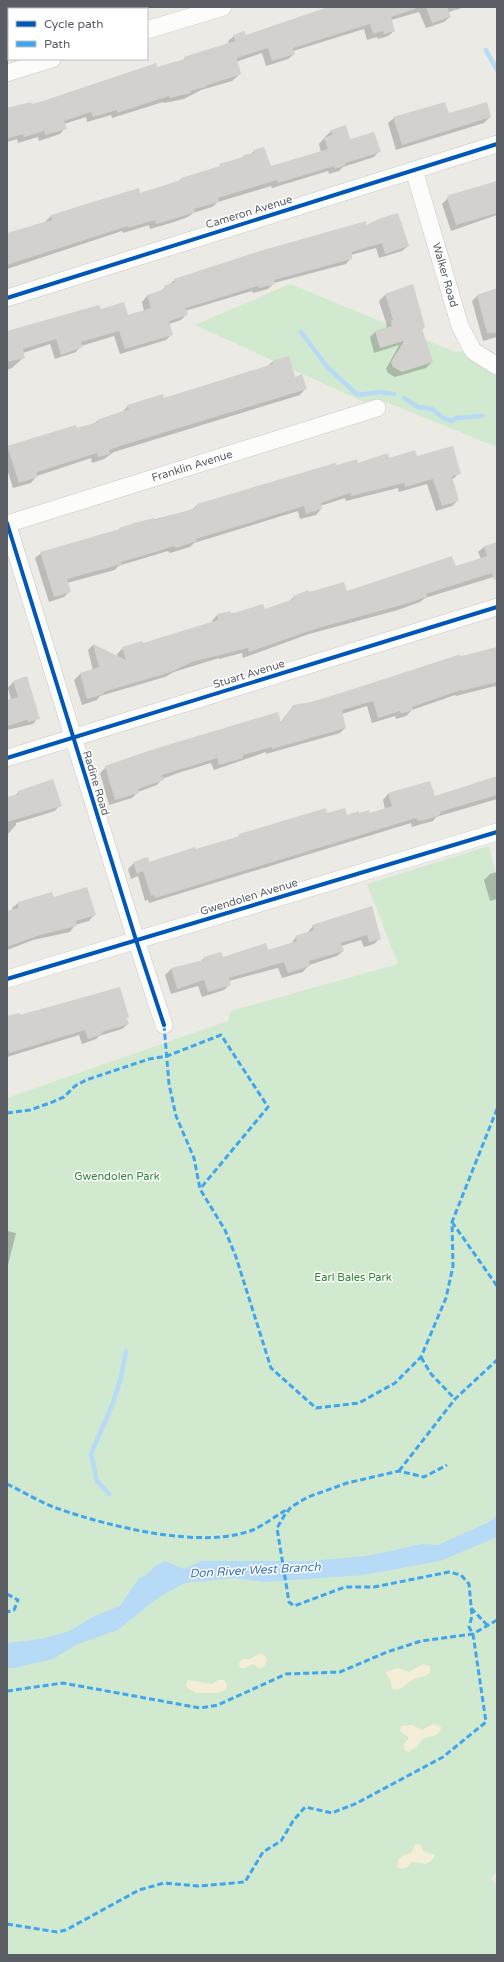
<svg xmlns="http://www.w3.org/2000/svg" width="504" height="1962" font-family="'Varela Round',sans-serif">
	<style>
		.green { fill: #d1e9cf }
		.sand { fill: #f4eed9 }
		.water { fill: #b7dbf7 }
		.shadow { fill: #0003 }
		.lines { fill: none; stroke-linecap: round; stroke-linejoin: round }
		.stream { stroke: #b7dbf7; stroke-width: 4.5 }
		.building { fill: #d2d1ce }
		.street-casing { stroke: #c7c7c6; stroke-width: 18 }
		.street { stroke: #fcfcfb; stroke-width: 17 }
		.quiet { stroke: #40a5ee; stroke-width: 3; stroke-dasharray: 6 3; stroke-linecap: butt }
		.cycleway-casing { stroke: #fff; stroke-width: 6 }
		.cycleway { stroke: #0057b8; stroke-width: 4 }
		.labels { text-anchor: middle; dominant-baseline: central; stroke-width: 3; stroke-linejoin: round; paint-order: stroke }
		.street-label { font-size: 11px; fill: #5a5e64; stroke: #fff }
		.park-label { font-size: 11px; fill: #2f8634; stroke: #fff }
		.water-label { font-size: 12px; font-style: italic; fill: #3874b8; stroke: #fff }
	</style>
	<rect width="100%" height="100%" fill="#ebeae5"/>
	<path class="green" d="M290,284L455,352L463,351L497,376V447L386,402L377,408L195,325Z
		M489,846L497,880V1872L491,1878L497,1886V1955H7V1098L228,1021L231,1011L398,964L367,884Z"/>
	<path class="sand" d="M261,1653L264,1655L267,1660L264,1667L258,1668L253,1664L245,1668H240L239,1663L242,1659H250Z
		M423,1664L430,1666V1673C424,1678 418,1677 412,1680C404,1683 403,1692 392,1689L391,1682L386,1673L387,1671L398,1668L409,1672Z
		M188,1680L212,1684L218,1680H224L227,1684L226,1690L218,1693H197L187,1688L186,1685Z
		M433,1724L441,1727C440,1737 430,1736 422,1739L417,1747L408,1752L405,1750L404,1744L409,1738L400,1731L401,1726L412,1725L422,1730Z
		M417,1844H420L424,1852L435,1855C427,1869 424,1862 412,1862L406,1868L400,1869L397,1867L398,1860L403,1855L411,1853L415,1845Z"/>
	<path class="water" d="M497,1516V1537L440,1561L364,1575L264,1582L235,1578L184,1583L155,1600L118,1630L78,1644L53,1659L14,1668H7V1643L41,1639L70,1631L94,1616L120,1606L139,1578L146,1575L155,1566L165,1561L184,1569L201,1561H308L367,1556L422,1544L438,1545L487,1523Z"/>
	<path class="shadow" d="M30,7H130L122,9H24Z
		M336,7H465L449,12L450,17L444,22L426,28L419,12L391,20L394,31L388,36L378,39L377,37L367,40L364,29L293,51L294,54L288,59L266,66L262,53L236,62L240,74L232,81L201,90L184,99L164,103L163,102L112,118L111,115L87,122L86,117L64,124L65,128L60,134L39,141L38,137L18,143L17,139L7,142V112L182,61L185,58L229,44L228,41L234,36H245Z
		M9,16V47H7V17Z
		M448,114L490,117L484,123L396,150L388,123L394,118Z
		M345,127L350,141L379,151L374,157L343,167L339,171L329,174L328,171L272,188L271,186L218,202L212,207L193,213L188,217L174,222L150,229L149,225L123,233L122,231L7,269V234L45,222L51,216L96,202L140,194L177,183L181,179L217,168L251,154L254,151L271,168L321,152L319,144L325,137L331,131Z
		M497,183V215L451,231L442,204L448,198Z
		M366,226L408,246L402,251L379,258L376,248L351,255V258L346,264L274,283L268,289L253,293L252,291L185,311L186,315L181,320L169,324L172,334L166,340L120,354L114,336L81,346L76,352L55,359L50,344L23,353L24,357L12,368L7,370V333L100,310L127,316L144,311L142,302L147,296L159,292L175,280Z
		M412,285L424,327L422,330L432,362L426,368L395,377L388,373L386,369L399,345L374,353L370,337L376,331L386,328L387,326L379,301L385,295Z
		M497,289V337L483,341L472,301L478,295Z
		M272,362L295,378L305,389L300,395L114,452L104,459L92,463L91,458L37,476L31,483L13,488L7,469L8,446L94,424L98,420L122,412L128,406L163,399L268,366Z
		M416,458L459,473L452,480L458,500L452,506L436,511L427,484L399,492L398,488L346,501L345,498L320,506L321,509L316,515L300,519L298,511L194,543L190,547L170,553L168,551L118,566L115,570L67,583L70,591L64,597L49,602L35,558L41,553L118,531L120,528L192,510L197,505L337,467L389,459Z
		M497,543V576L425,598L420,602L398,610L309,634L243,658L242,653L219,659V658L174,672L165,677L100,696L97,700L82,705L74,680L80,674L93,670L88,650L93,645L118,657L117,654L123,648L143,645L212,623V621L217,615L264,610L288,602L294,597L308,593L346,592L455,567L481,559L478,552L484,547Z
		M497,648V689L495,686L456,696L455,695L412,710L406,716L396,719L395,716L372,723L367,706L342,714L345,728L340,733L266,754V752L214,770L211,763L181,772L162,779L157,785L138,792L132,798L109,805L100,773L106,767L280,723L293,706L311,703Z
		M13,682L38,718L33,724L7,730V701L11,700L8,688Z
		M497,777V799L436,817L433,821L422,824L412,827L411,823L149,903L148,900L145,901L138,876L131,879L128,869L134,863H148L237,838L240,835L326,815L347,816L369,814L385,809L383,800L388,794L434,797Z
		M19,792L60,805L55,811L16,823V825L7,835V799L14,796Z
		M497,872V899L490,901L484,880L490,874Z
		M53,899L94,915L89,921L75,925L70,932L33,940L7,950V912L12,911V908L18,903Z
		M371,908L380,938L374,944L364,947L361,940L341,946L343,951L337,956L309,965L303,972L282,978L278,968L229,981L230,984L224,990L202,997L198,986L171,994L165,975L171,969L200,962L204,958H222L267,951L291,944L296,937L307,933L313,926Z
		M20,1016L126,1018L128,1024L122,1029L99,1036L96,1039L82,1044L79,1035L7,1057V1017Z
		M7,1231L16,1233L7,1269Z"/>
	<g class="lines">
		<path class="stream" d="M486,50L497,70
			M301,332L328,368L358,395L379,392L394,394
			M404,398L418,407L432,409L443,418L452,421L456,418L482,416
			M109,1494L97,1481L91,1454L113,1403L121,1377L126,1351"/>
	</g>
	<path class="building" d="M328,7H415V9L391,17L395,31L384,34L383,31L373,34L370,24L293,48L295,54L272,61L268,48L237,58L241,74L239,75L205,86L206,87L190,91L191,93L170,98L169,96L117,113V110L93,117L91,112L64,121L67,129L45,135L44,131L24,137L23,134L7,139V108L31,102L32,104L46,100L156,63L157,67L185,59L184,57L235,41L233,35L244,31L246,35Z
		M426,7H447L451,17L432,23Z
		M445,102L449,113L487,102L491,117L402,145L393,117Z
		M346,125L350,139L374,132L381,152L345,163L346,165L335,169L334,166L278,183L277,180L218,198L219,202L194,209L195,212L180,217L156,224L155,220L128,228V226L7,265V233L52,220L51,215L96,201L139,188L140,193L181,180V178L220,166L219,164L243,157V155L254,153L253,150L264,147L271,166L328,149L324,138L332,135L331,130Z
		M497,181V213L456,225L447,197L449,195Z
		M398,213L409,246L385,254L382,243L352,252V259L274,280L275,284L259,288L258,286L193,306L186,308L188,315L169,321L173,335L125,349L119,331L81,342L83,347L61,355L56,339L23,349L25,358L7,362V331L99,305L101,309L124,302L128,315L151,308L147,295L165,289L164,286L175,282L174,279L260,251L366,221V225L381,218Z
		M413,284L425,327L422,328L433,362L402,372L393,367L391,362L404,341L380,348L375,331L392,326L391,321L393,320L385,294Z
		M497,288V333H487L477,295Z
		M289,356L295,377L302,374L307,389L120,446L109,450L110,454L98,457L97,453L37,472L38,477L19,483L7,446L76,425L77,428L98,422L97,420L129,409L127,405L163,394L164,398L273,364L272,361Z
		M453,446L461,474L452,476L459,501L442,506L433,479L405,487L404,483L351,496L350,493L321,503L322,509L306,514L304,506L196,539L197,541L176,548L174,546L155,552L121,562L122,564L67,579L71,592L54,597L40,552L120,529V528L134,523L154,518L155,520L162,518L196,508L197,504L335,463L337,465L357,459L358,463L388,453L389,458L415,450L417,456Z
		M497,542V579L494,580L492,573L426,594L427,597L405,604L315,629L249,652L248,648L192,662L171,672L103,692L104,694L87,699L80,673L99,667L93,644L126,660L122,647L142,641L143,643L218,620L217,614L230,611L231,614L263,604L265,609L294,599L293,596L308,590L309,592L344,582L347,591L452,556L456,566L487,556L484,546Z
		M497,647V682L461,691V690L412,707L413,710L401,714L400,711L378,718L373,701L342,710L346,728L272,749V747L243,755V758L219,765L217,758L188,767L162,775L164,780L138,789L139,793L115,800L105,766L154,749L278,712L281,723L293,705L311,702L344,692L458,655L462,656Z
		M27,676L40,719L28,722L27,720L7,726V700L18,697L13,681Z
		M497,776V795L440,812V815L429,819L418,821L416,818L155,898L154,895L151,896L143,871L137,874L133,862L148,857L149,862L195,847L196,849L240,836L239,834L326,808L327,813L345,808L347,815L359,811V813L369,810L370,813L392,806L388,793L430,781L435,796Z
		M53,779L62,806L7,822V797L19,794L18,791Z
		M87,887L96,915L76,921L77,926L40,935L7,947V911L18,908V902L52,892L54,897Z
		M372,906L381,939L369,942L367,935L341,943L344,951L309,961L310,966L288,973L284,962L229,978L231,985L208,992L204,980L177,989L171,968L204,960V957L221,952L223,957L266,943L268,950L297,941L295,936L314,930L312,925Z
		M120,987L129,1017L127,1018L129,1024L102,1032L103,1034L88,1039L85,1030L9,1053L7,1046V1016L20,1013V1015Z"/>
	<g class="lines">
		<defs>
			<path id="street" d="M147,30L223,7
				M7,73L52,59
				M414,170L460,326L473,351L497,366
				M7,298L497,144
				M7,523L136,940L164,1025
				M7,524L377,408
				M7,758L497,607
				M7,979L497,832"/>
		</defs>
		<use href="#street" class="street-casing"/>
		<use href="#street" class="street"/>
		<path class="quiet" d="M164,1025L169,1084L176,1116L194,1158L200,1189L225,1230L236,1257L271,1368L316,1408L359,1403L395,1383L421,1357L446,1298L453,1266L452,1222L497,1109
			M7,1113L30,1110L50,1103L64,1097L75,1086L86,1080L149,1059L167,1056L221,1035L268,1107L200,1189
			M452,1222L497,1286
			M421,1357L431,1374L455,1399
			M399,1471L455,1399L497,1360
			M7,1484C24,1492 41,1503 59,1509C108,1526 205,1551 255,1529C265,1524 276,1516 286,1510
			M7,1594L18,1600L14,1610L7,1612
			M471,1608L488,1626
			M7,1691L63,1683L200,1708L218,1705L286,1674L340,1672L387,1652L421,1641L473,1634L497,1620
			M7,1924L57,1932L66,1930L139,1890L164,1883L198,1886L245,1882L263,1852L281,1841L293,1821L305,1807L332,1813L357,1803L443,1757L486,1722L473,1634L469,1627L472,1616L469,1584L461,1575L449,1572L374,1587H345L294,1606L289,1602L277,1528L284,1516L291,1507L308,1497L347,1483L399,1471L424,1477L447,1465"/>
		<defs>
			<path id="cycleway" d="M7,298L497,144
				M7,523L136,940L164,1025
				M7,758L497,607
				M7,979L497,832"/>
		</defs>
		<use href="#cycleway" class="cycleway-casing"/>
		<use href="#cycleway" class="cycleway"/>
	</g>
	<g class="labels">
		<g class="street-label">
			<text transform="translate(249 212) rotate(-17)">Cameron Avenue</text>
			<text transform="translate(445 275) rotate(74)">Walker Road</text>
			<text transform="translate(192 466) rotate(-17)">Franklin Avenue</text>
			<text transform="translate(249 674) rotate(-17)">Stuart Avenue</text>
			<text transform="translate(96 783) rotate(73)">Radine Road</text>
			<text transform="translate(249 897) rotate(-17)">Gwendolen Avenue</text>
		</g>
		<g class="park-label">
			<text x="117" y="1176">Gwendolen Park</text>
			<text x="353" y="1277">Earl Bales Park</text>
		</g>
		<g class="water-label">
			<text transform="translate(255 1570) rotate(-3)">Don River West Branch</text>
		</g>
	</g>
	<rect width="504" height="1962" fill="none" stroke="#5a5e64" stroke-width="16"/>
	<rect x="8" y="8" width="140" height="52" fill="#ffffff" stroke="#bdbfc1"/>
	<rect x="16" y="21" width="20" height="6" fill="#0057b8" stroke="#bdbfc1"/>
	<text x="44" y="28" font-size="12" fill="#5a5e64">Cycle path</text>
	<rect x="16" y="41" width="20" height="6" fill="#40a5ee" stroke="#bdbfc1"/>
	<text x="44" y="48" font-size="12" fill="#5a5e64">Path</text>
</svg>
